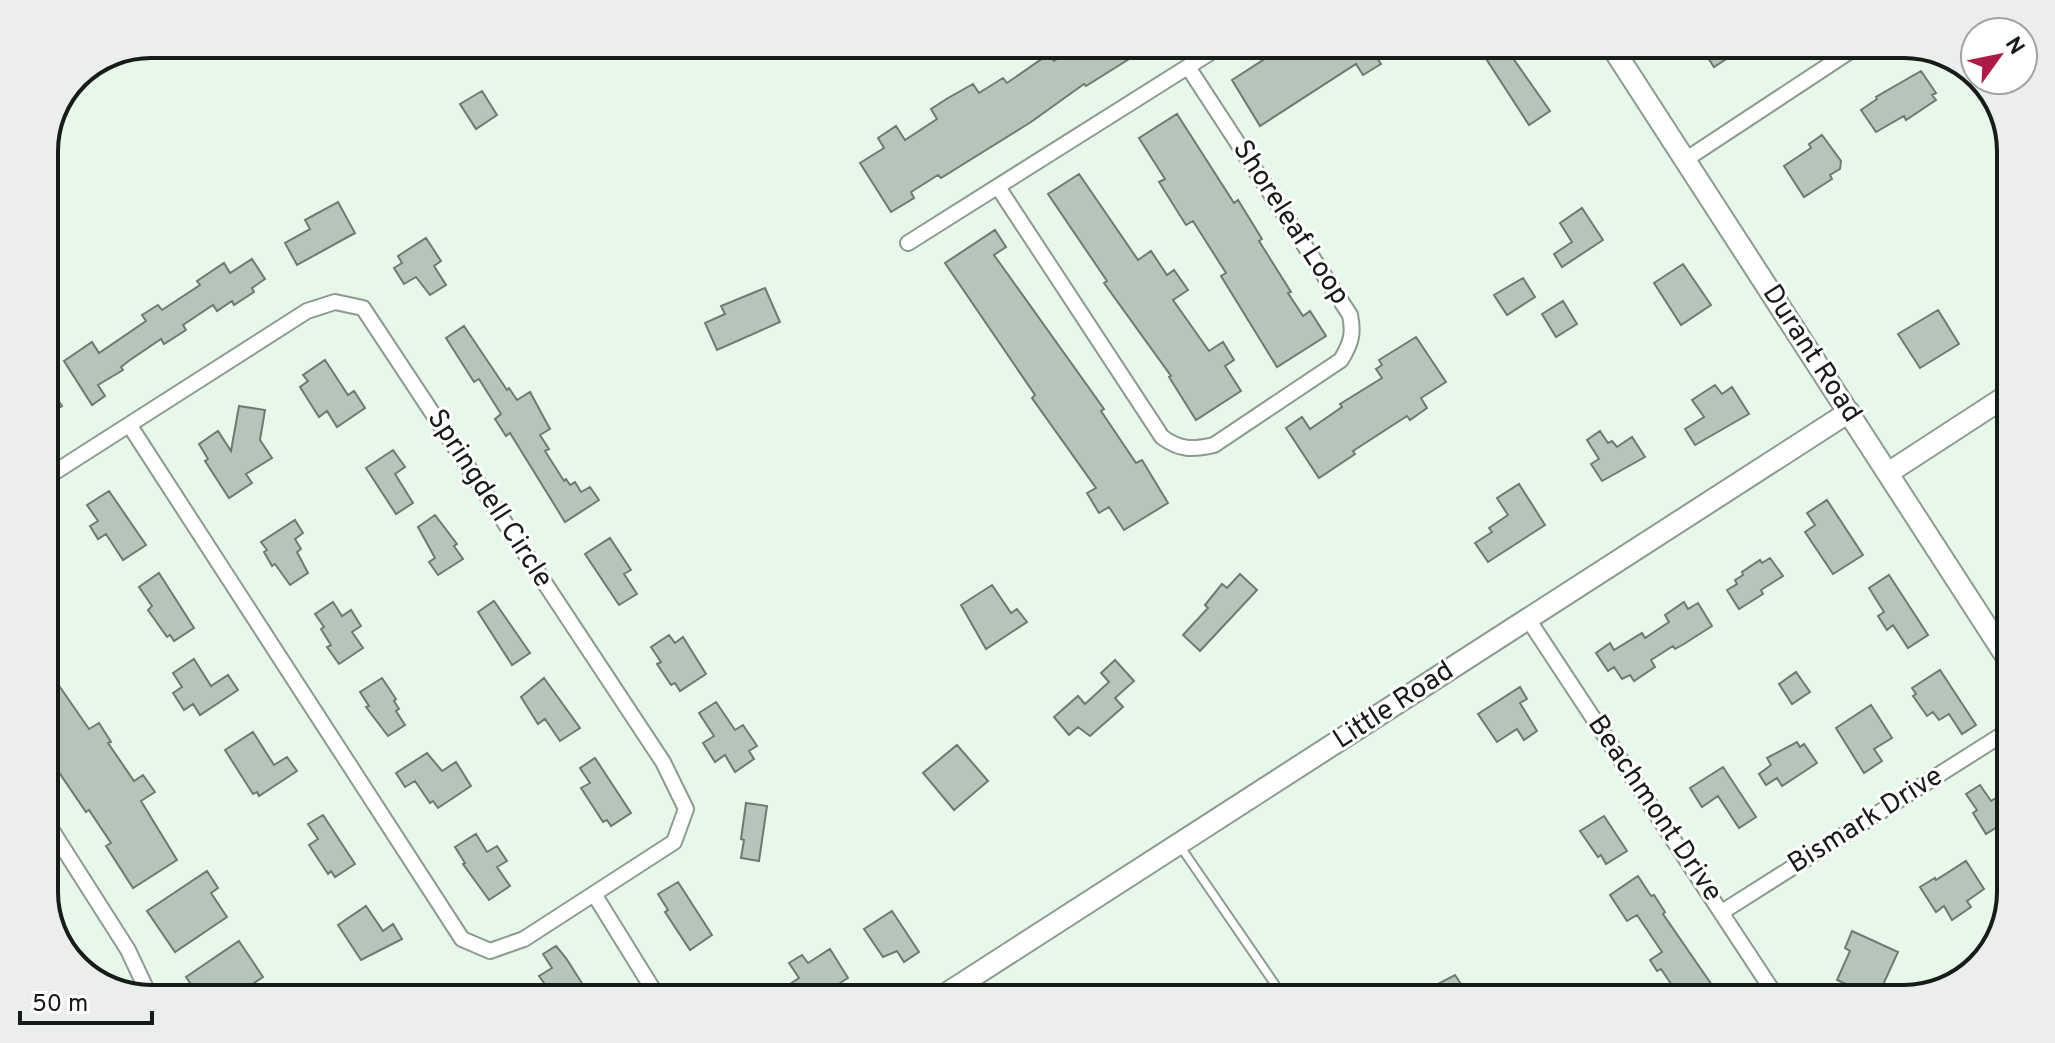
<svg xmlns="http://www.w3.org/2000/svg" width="2055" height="1043" font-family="Overpass,sans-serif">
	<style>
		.building { fill: #b5c5b9; stroke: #6d7b70; stroke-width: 2 }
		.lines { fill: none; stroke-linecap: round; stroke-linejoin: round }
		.lane-casing { stroke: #8c9a8f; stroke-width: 11 }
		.street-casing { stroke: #8c9a8f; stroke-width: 18 }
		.secondary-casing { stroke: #8c9a8f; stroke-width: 24 }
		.lane { stroke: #fff; stroke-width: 7 }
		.street { stroke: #fff; stroke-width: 14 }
		.secondary { stroke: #fff; stroke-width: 20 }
		.labels { text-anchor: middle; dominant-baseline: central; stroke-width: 6; stroke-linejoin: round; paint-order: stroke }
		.street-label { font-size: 28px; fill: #171c18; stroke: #fff }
		.rim { fill: none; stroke: #171c18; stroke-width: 4 }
	</style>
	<rect width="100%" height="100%" fill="#e7f7ea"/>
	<path class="building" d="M1080,44H1153L1086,86L1084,84L1031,122L941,178L938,175L911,192L914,198L891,212L860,163L884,148L878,138L896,126L905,140L937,119L931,109L948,98L973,84L979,93L1003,78L1007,83L1049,54L1054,61Z
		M1288,44H1389L1374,53L1381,64L1363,75L1356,64L1260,126L1232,80Z
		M1492,44H1503L1550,111L1529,125L1481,51Z
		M1699,44H1749L1714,67Z
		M1921,71L1936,93L1932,95L1936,100L1906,120L1904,116L1876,132L1861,110L1877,99L1876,97Z
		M482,91L497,115L476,129L460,104Z
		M1177,114L1234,203L1238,200L1262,239L1259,241L1291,292L1288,293L1303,316L1310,311L1326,336L1277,367L1221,276L1226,273L1193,221L1186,225L1159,182L1165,179L1139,138Z
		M1822,135L1841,161L1840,169L1830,175L1832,179L1804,197L1784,166L1811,148L1809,144Z
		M1079,174L1138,260L1151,251L1167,275L1174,270L1188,290L1173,300L1209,351L1223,342L1234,360L1225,366L1241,391L1196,420L1169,377L1171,376L1104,283L1107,281L1048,194Z
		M338,202L355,233L297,265L285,243L310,229L305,220Z
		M1582,208L1603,240L1562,267L1554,254L1572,242L1560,223Z
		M995,230L1006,247L994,255L1104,409L1101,411L1136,463L1142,460L1168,503L1124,530L1109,507L1099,513L1087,493L1096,488L1032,398L1035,395L945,263Z
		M426,238L441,261L434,266L446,285L430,295L416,277L404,284L394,268L402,263L398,256Z
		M252,259L265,279L252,288L254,292L234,305L232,301L217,311L213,305L183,325L186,330L164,344L161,339L130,360L121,367L123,370L98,385L105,396L92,405L64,361L92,342L99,353L146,321L142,315L158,305L162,310L200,285L197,281L224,263L230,273Z
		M1683,264L1711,305L1681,325L1654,283Z
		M1523,278L1535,297L1507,315L1494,295Z
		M765,288L780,322L717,350L705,323L725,314L721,306Z
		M1563,301L1577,324L1556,337L1542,314Z
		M1938,310L1959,344L1920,368L1898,334Z
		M464,326L507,390L509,388L517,400L530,392L550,429L540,435L549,449L545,451L564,481L566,479L570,485L575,482L581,492L590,487L599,500L565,522L510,433L506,436L495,419L501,414L479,379L474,382L446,338Z
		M1416,337L1446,382L1421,398L1427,408L1410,420L1407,416L1353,451L1355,454L1319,478L1286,428L1302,417L1310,429L1342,407L1340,404L1382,378L1376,369L1382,365L1379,360Z
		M325,360L348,395L354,391L365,408L337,427L327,411L319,417L300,387L308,381L303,375Z
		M44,379L62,406L44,418Z
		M1715,385L1722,394L1732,387L1749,414L1695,445L1685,429L1704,417L1692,400Z
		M239,406L265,410L260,440L272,458L246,474L252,483L229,498L205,461L208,459L199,444L218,431L231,451Z
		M1600,431L1608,443L1612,441L1617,447L1632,437L1645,457L1602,481L1591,464L1599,459L1587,440Z
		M393,450L405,467L395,474L413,503L396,514L366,468Z
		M1519,484L1545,525L1488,562L1475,543L1492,532L1489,528L1508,515L1497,498Z
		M109,491L146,545L123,560L106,534L98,539L90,526L98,521L87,505Z
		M1827,500L1863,555L1833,574L1805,532L1815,525L1807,513Z
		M435,515L457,544L454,546L463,559L438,575L429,562L435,558L418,527Z
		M295,520L303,533L295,539L301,549L297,552L308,573L290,585L275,564L272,566L264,552L267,550L261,542Z
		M610,538L631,570L624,574L637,594L619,605L585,554Z
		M1770,558L1783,576L1761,590L1763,594L1739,609L1727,590L1737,584L1735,580L1743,575L1742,572L1760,560L1762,563Z
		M159,573L194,628L174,641L170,635L167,637L148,610L152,606L139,587Z
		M1240,574L1257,590L1200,651L1183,635L1208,608L1205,605L1222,584L1227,588Z
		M1889,575L1928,635L1908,648L1893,625L1887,630L1878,616L1884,612L1869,588Z
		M992,585L1011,613L1017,609L1027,622L986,649L961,605Z
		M494,601L530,653L512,665L478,612Z
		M333,602L342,616L351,610L361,626L352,632L363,648L339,664L327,647L331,645L321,629L324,627L315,614Z
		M1684,602L1688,609L1698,603L1712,626L1684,644L1675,649L1673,646L1651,660L1655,667L1634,681L1630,675L1622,679L1614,667L1608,671L1596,653L1610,643L1614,650L1642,633L1645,638L1669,622L1665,615Z
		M669,635L675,643L683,637L706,674L680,691L675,683L671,685L657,664L661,662L651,647Z
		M194,659L211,686L228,675L238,690L200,715L193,704L184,710L173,693L182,687L173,673Z
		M1115,660L1134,681L1115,698L1123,707L1090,736L1078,727L1069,735L1054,717L1078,696L1085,704L1109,682L1101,673Z
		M44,664L89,729L99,723L111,742L108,743L134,781L143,775L155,792L141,801L177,860L133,888L106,846L111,843L89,810L86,812L60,774L57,776L44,756Z
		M1940,670L1976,725L1962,734L1949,714L1939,720L1933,712L1927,716L1913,696L1916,694L1912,688Z
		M1796,672L1810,692L1792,704L1779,684Z
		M382,678L396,699L394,701L399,709L396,711L405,725L388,736L366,707L369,706L360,692Z
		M544,678L580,728L560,741L545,719L538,724L521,697Z
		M1520,687L1527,699L1520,703L1537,731L1524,740L1517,729L1497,742L1478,714Z
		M716,702L735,730L743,725L757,746L749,751L754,759L735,772L725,755L715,762L703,743L714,736L699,713Z
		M1871,705L1892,738L1874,749L1882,761L1864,773L1836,728Z
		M253,732L274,765L287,757L297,771L259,796L257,792L253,794L225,750Z
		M1797,742L1800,747L1804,744L1817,763L1782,786L1777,778L1766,785L1759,774L1771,765L1767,758Z
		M957,745L988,781L954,810L923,773Z
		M427,753L442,771L456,762L471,786L438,808L433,801L430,803L415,781L405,787L396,773Z
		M595,758L631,813L611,826L607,820L603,822L581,788L590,783L580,768Z
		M1723,767L1756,817L1739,828L1718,796L1702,807L1690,788Z
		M1980,785L1991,801L2011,788V818L1986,834L1973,813L1977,810L1966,794Z
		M746,803L767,806L759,861L741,858L744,840L741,839Z
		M323,815L355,864L335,877L331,871L328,874L309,845L318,839L308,824Z
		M1604,816L1627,851L1606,864L1601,855L1598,857L1580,831Z
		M476,834L487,852L497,846L507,861L497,867L510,886L489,900L463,864L465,863L455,847Z
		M1966,861L1984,889L1967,901L1971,907L1952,920L1944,906L1936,912L1920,887L1935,878L1936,880Z
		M207,871L218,888L211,893L227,917L175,952L147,911Z
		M1638,876L1651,896L1654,895L1665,912L1663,914L1714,988L1698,999L1691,989L1680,997L1661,969L1657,971L1650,960L1662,952L1637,915L1627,921L1610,895Z
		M678,882L712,935L690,950L665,912L668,910L658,894Z
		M366,906L383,931L393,924L402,939L361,960L338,925Z
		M892,911L919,952L904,962L897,951L883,957L864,929Z
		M1852,931L1898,952L1877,998L1837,980L1850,951L1845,948Z
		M239,941L263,977L230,999H201L186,977Z
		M556,946L566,958L592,999H545L537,987L544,983L539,976L552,968L543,954Z
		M830,949L848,978L832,988L834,992L824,999H796L787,986L799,978L789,963L802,955L808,963Z
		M1455,975L1471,999H1432L1426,990Z"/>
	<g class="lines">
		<defs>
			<path id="lane" d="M1180,846L1285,999"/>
			<path id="street" d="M1685,160L1861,44
				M998,187L1162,437C1180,450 1192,450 1214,445L1341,360C1351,343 1354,334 1350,315L1188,67
				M908,243L1224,44
				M44,479L307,311L335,302L363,308L663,762L686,809L674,842L524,939L490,951L462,939L130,426
				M1528,619L1778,999
				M44,818L128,950L151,999
				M594,894L659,999
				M1722,912L2011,729"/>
			<path id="secondary" d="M1610,44L2011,664
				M1888,473L2011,393
				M938,999L1849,412"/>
		</defs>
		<use href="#lane" class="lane-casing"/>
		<use href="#street" class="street-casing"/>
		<use href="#secondary" class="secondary-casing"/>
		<use href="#lane" class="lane"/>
		<use href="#street" class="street"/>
		<use href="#secondary" class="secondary"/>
	</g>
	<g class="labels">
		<g class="street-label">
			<text transform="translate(1290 223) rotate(57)">Shoreleaf Loop</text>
			<text transform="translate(1811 354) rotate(57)">Durant Road</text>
			<text transform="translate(489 499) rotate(57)">Springdell Circle</text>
			<text transform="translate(1394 706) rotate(-33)">Little Road</text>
			<text transform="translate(1654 809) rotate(56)">Beachmont Drive</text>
			<text transform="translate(1866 821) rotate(-32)">Bismark Drive</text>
		</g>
	</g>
	<path d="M0 0H2055V1043H0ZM151 58H1904A93 93 0 0 1 1997 151V892A93 93 0 0 1 1904 985H151A93 93 0 0 1 58 892V151A93 93 0 0 1 151 58Z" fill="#eceded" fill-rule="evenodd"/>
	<path class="rim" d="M151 58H1904A93 93 0 0 1 1997 151V892A93 93 0 0 1 1904 985H151A93 93 0 0 1 58 892V151A93 93 0 0 1 151 58Z"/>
	<g transform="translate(1999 56) rotate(57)"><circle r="38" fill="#ffffff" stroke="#a2a4a3" stroke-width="2"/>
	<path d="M0-6L14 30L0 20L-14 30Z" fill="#ae1b47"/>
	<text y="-12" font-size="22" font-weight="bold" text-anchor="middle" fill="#171c18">N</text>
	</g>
	<path d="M20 1011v12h132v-12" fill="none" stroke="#171c18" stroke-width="4"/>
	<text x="32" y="1011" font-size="24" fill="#171c18" stroke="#ffffff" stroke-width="6" paint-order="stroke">50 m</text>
</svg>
